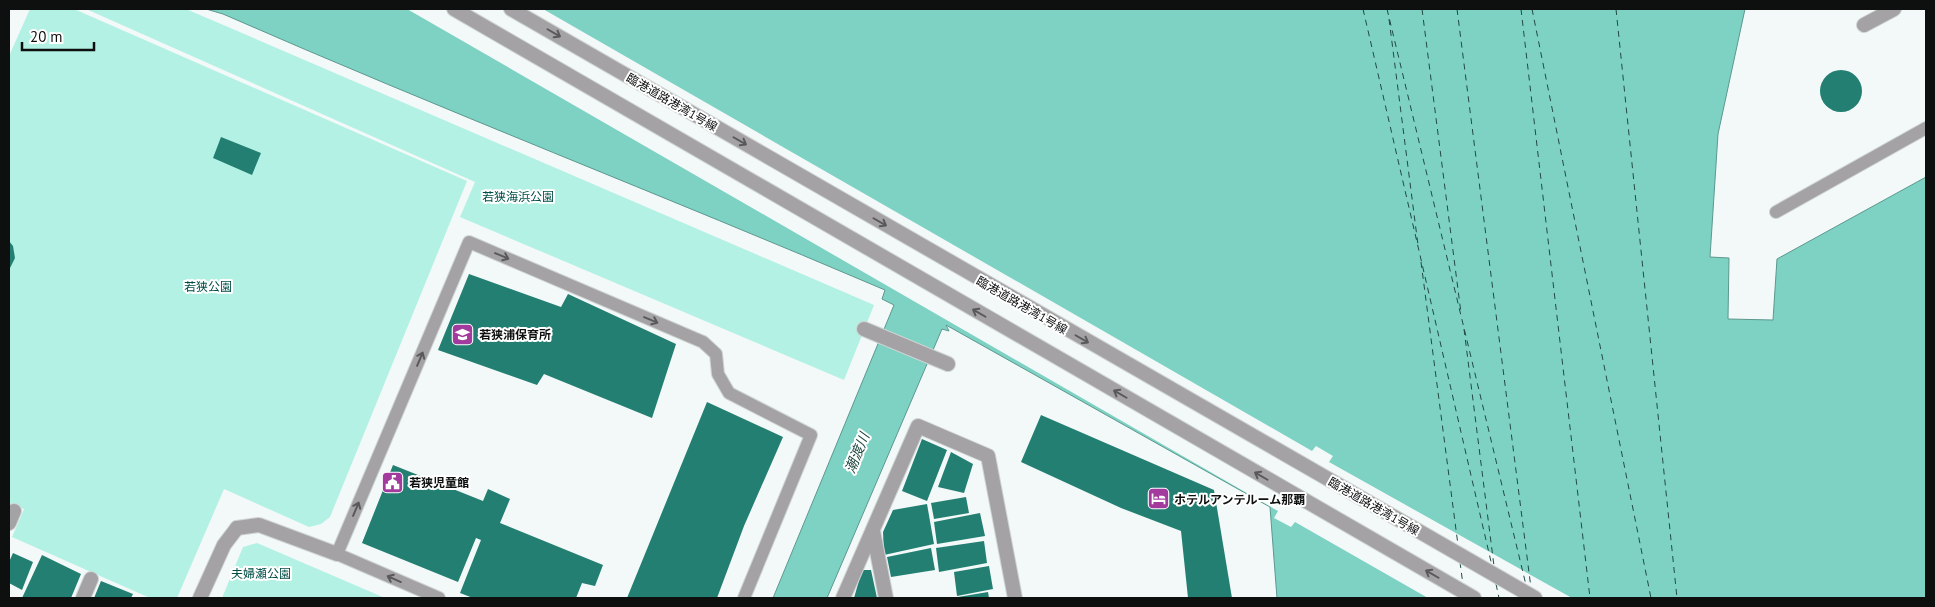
<svg xmlns="http://www.w3.org/2000/svg" width="1935" height="607" font-family="'PT Sans','Noto Sans JP',sans-serif">
	<style>
		.green { fill: #b3f1e5 }
		.water { fill: #7dd2c4; stroke: #5c988e }
		.pier { fill: #f2f9f8 }
		.lines { fill: none; stroke-linecap: round; stroke-linejoin: round }
		.ferry { stroke: #224a43; stroke-width: 1; stroke-dasharray: 6 5; stroke-linecap: butt }
		.building { fill: #237f72 }
		.service-casing { stroke: #ced4d3; stroke-width: 14 }
		.pedestrian-casing { stroke: #ced4d3; stroke-width: 16 }
		.minor-casing { stroke: #ced4d3; stroke-width: 16 }
		.tertiary-casing { stroke: #ced4d3; stroke-width: 16 }
		.service { stroke: #a4a2a4; stroke-width: 12 }
		.pedestrian { stroke: #a4a2a4; stroke-width: 14 }
		.minor { stroke: #a4a2a4; stroke-width: 14 }
		.tertiary { stroke: #a4a2a4; stroke-width: 14 }
		.oneway { stroke: #59595a }
		.labels { text-anchor: middle; dominant-baseline: central; stroke-width: 4; stroke-linejoin: round; paint-order: stroke }
		.street-label { font-size: 12px; fill: #0e1010; stroke: #fff }
		.park-label { font-size: 12px; fill: #004e45; stroke: #fff }
		.poi-label { font-size: 12px; font-weight: bold; fill: #0e1010; stroke: #fff; text-anchor: start }
		.water-label { font-size: 14px; font-style: italic; fill: #224a43; stroke: #fff }
	</style>
	<rect width="100%" height="100%" fill="#f2f9f8"/>
	<path class="green" d="M30,9H74L467,181L330,517L321,524L309,527L224,489L177,598H150L12,537L24,509L9,503V56Z
		M86,9H186L874,305L844,380L460,217L475,182Z
		M257,543L385,598H222L243,547Z"/>
	<path class="water" d="M206,9H1745L1718,134L1710,257L1729,258L1728,319L1773,320L1777,259L1926,177V598H1277L1270,507L946,325L949,331L942,329L827,598H773L894,305L882,299L885,290C665,196 442,110 223,14Z"/>
	<path class="pier" d="M407,9H543L1312,451L1316,446L1333,456L1329,462L1572,598H1428L1295,522L1291,527L1274,518L1278,511Z"/>
	<g class="lines">
		<path class="ferry" d="M1363,9L1492,566
			M1387,9L1526,585
			M1422,9L1461,313
			M1457,9L1531,588
			M1521,9L1590,598
			M1532,9L1651,598
			M1616,9L1677,598
			M1389,19L1418,245
			M1421,262L1458,545
			M1464,329L1494,566
			M1460,562L1463,585
			M1496,584L1499,598"/>
	</g>
	<path class="building" d="M1820 91a21 21 0 1 1 42 0a21 21 0 1 1-42 0Z
		M221,137L261,153L252,175L213,158Z
		M9,241L13,246L15,258L9,270Z
		M469,274L561,307L568,294L676,344L652,418L544,374L537,385L438,350Z
		M707,402L783,437L744,526L717,598H627Z
		M1041,415L1214,490L1232,598H1188L1181,531L1121,508L1021,462Z
		M922,439L947,450L927,501L902,491Z
		M951,452L973,464L964,493L938,487Z
		M393,465L483,501L488,489L510,499L500,523L603,565L595,586L582,583L576,598H473L460,593L481,540L476,538L458,582L362,543Z
		M966,497L969,513L934,519L931,503Z
		M927,504L934,544L884,555L883,532L893,510Z
		M980,513L985,536L937,544L934,522Z
		M984,541L987,563L939,572L936,548Z
		M931,548L935,570L891,577L887,557Z
		M13,553L33,562L22,590L9,583V562Z
		M42,555L81,574L71,598H22Z
		M989,566L993,589L957,596L954,572Z
		M862,570H871L877,598H854Z
		M101,581L133,594L131,598H94Z
		M988,592L989,598H959L958,597Z"/>
	<g class="lines">
		<defs>
			<path id="service" d="M1776,212L1926,128
				M439,598L337,554L469,242L703,342L716,354L718,374L729,393L811,435L744,598"/>
			<path id="pedestrian" d="M864,329L948,364"/>
			<path id="minor" d="M1864,25L1894,9
				M9,523L14,511
				M237,528L259,525L337,554
				M873,531L886,598
				M83,598L91,579
				M843,598L918,426L988,456L1015,598"/>
			<path id="tertiary" d="M454,9L1474,598
				M511,9L1535,598
				M200,598L224,545L237,528"/>
		</defs>
		<use href="#service" class="service-casing"/>
		<use href="#pedestrian" class="pedestrian-casing"/>
		<use href="#minor" class="minor-casing"/>
		<use href="#tertiary" class="tertiary-casing"/>
		<use href="#service" class="service"/>
		<use href="#pedestrian" class="pedestrian"/>
		<use href="#minor" class="minor"/>
		<use href="#tertiary" class="tertiary"/>
	</g>
	<defs><path id="oneway-shaft" d="M-6 0H5M1.5-3L5.5 0L1.5 3" fill="none" stroke-width="1.6" stroke-linecap="round" stroke-linejoin="round" transform="scale(1.25)"/></defs>
	<g class="oneway">
		<use href="#oneway-shaft" transform="translate(554 33) rotate(30)"/>
		<use href="#oneway-shaft" transform="translate(740 141) rotate(30)"/>
		<use href="#oneway-shaft" transform="translate(880 222) rotate(30)"/>
		<use href="#oneway-shaft" transform="translate(502 256) rotate(23)"/>
		<use href="#oneway-shaft" transform="translate(979 313) rotate(-150)"/>
		<use href="#oneway-shaft" transform="translate(651 320) rotate(23)"/>
		<use href="#oneway-shaft" transform="translate(1082 339) rotate(30)"/>
		<use href="#oneway-shaft" transform="translate(420 359) rotate(-67)"/>
		<use href="#oneway-shaft" transform="translate(1120 394) rotate(-150)"/>
		<use href="#oneway-shaft" transform="translate(1261 476) rotate(-150)"/>
		<use href="#oneway-shaft" transform="translate(356 509) rotate(-67)"/>
		<use href="#oneway-shaft" transform="translate(1432 574) rotate(-150)"/>
		<use href="#oneway-shaft" transform="translate(394 579) rotate(-156)"/>
	</g>
	<defs>
		<symbol id="school-square" viewBox="-11 -11 22 22"><rect x="-9" y="-9" width="18" height="18" rx="4" fill="#a33b9e" stroke="#fff"/><path d="M0-5L7-2L0 1L-7-2ZM-4 1L0 2.5L4 1V4Q0 6-4 4Z" fill="#fff"/></symbol>
		<symbol id="civic-square" viewBox="-11 -11 22 22"><rect x="-9" y="-9" width="18" height="18" rx="4" fill="#a33b9e" stroke="#fff"/><path d="M-.6-6.5H3V-4.5H.6V-3L4-1V1h2V6H-6V1h2V-1L-.6-3ZM-1.2 2.5V6h2.4V2.5Z" fill="#fff"/></symbol>
		<symbol id="hotel-square" viewBox="-11 -11 22 22"><rect x="-9" y="-9" width="18" height="18" rx="4" fill="#a33b9e" stroke="#fff"/><path d="M-6-4.5h1.5V1H6V5H4.5V3h-9V5H-6ZM-4 0a1.8 1.8 0 1 1 3.6 0ZM.5 0V-2.5h3Q6-2.5 6 0Z" fill="#fff"/></symbol>
	</defs>
	<g fill-rule="evenodd">
		<use href="#school-square" x="450" y="322" width="25" height="25"/>
		<use href="#civic-square" x="380" y="470" width="25" height="25"/>
		<use href="#hotel-square" x="1146" y="486" width="25" height="25"/>
	</g>
	<g class="labels">
		<g class="street-label">
			<text transform="translate(672 102) rotate(30)">臨港道路港湾1号線</text>
			<text transform="translate(1022 305) rotate(30)">臨港道路港湾1号線</text>
			<text transform="translate(1374 506) rotate(30)">臨港道路港湾1号線</text>
		</g>
		<g class="park-label">
			<text x="518" y="196">若狭海浜公園</text>
			<text x="208" y="286">若狭公園</text>
			<text x="261" y="573">夫婦瀬公園</text>
		</g>
		<g class="poi-label">
			<text x="479" y="334">若狭浦保育所</text>
			<text x="409" y="482">若狭児童館</text>
			<text x="1174" y="499">ホテルアンテルーム那覇</text>
		</g>
		<g class="water-label">
			<text transform="translate(857 453) rotate(-68)">潮渡川</text>
		</g>
	</g>
	<rect width="1935" height="607" fill="none" stroke="#0e1010" stroke-width="20"/>
	<path d="M22 42v8h72v-8" fill="none" stroke="#0e1010" stroke-width="2.5"/>
	<text x="30" y="42" font-size="15" fill="#0e1010" stroke="#ffffff" stroke-width="4" paint-order="stroke">20 m</text>
</svg>
